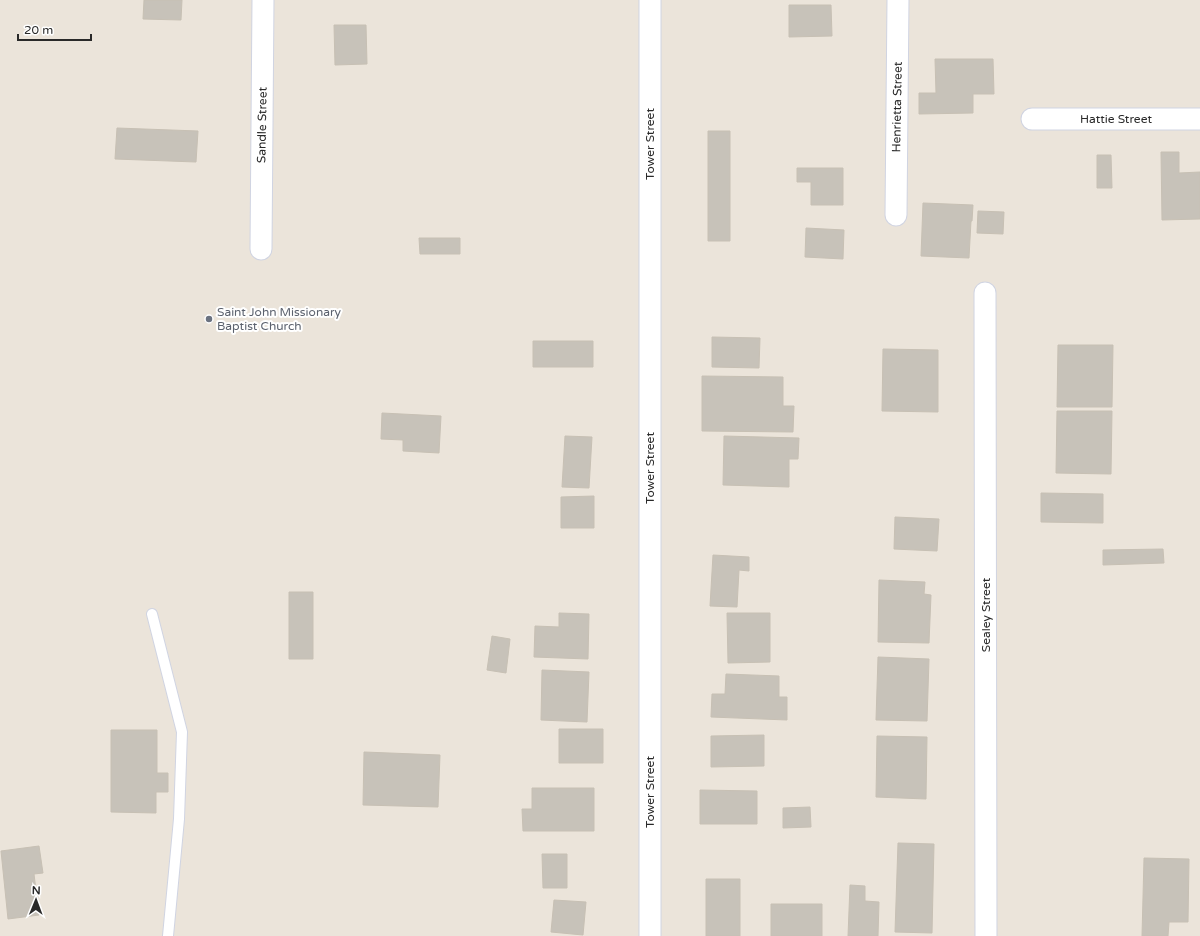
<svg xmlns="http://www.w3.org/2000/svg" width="1200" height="936" font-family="'Varela Round',sans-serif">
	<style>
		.building { fill: #c7c2b9; stroke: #c7c0b4 }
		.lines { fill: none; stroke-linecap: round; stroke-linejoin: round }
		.lane-casing { stroke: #d0d4e2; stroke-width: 12 }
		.street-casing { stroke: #d0d4e2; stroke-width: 23 }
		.lane { stroke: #fff; stroke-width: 10 }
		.street { stroke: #fff; stroke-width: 21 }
		.worship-dot { fill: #6b7280; stroke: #fff; stroke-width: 1.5 }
		.labels { text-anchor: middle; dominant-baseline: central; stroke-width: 4; stroke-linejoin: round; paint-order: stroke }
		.street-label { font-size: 12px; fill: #292929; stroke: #fff }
		.worship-label { font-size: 12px; fill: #5b616d; stroke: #fff; text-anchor: start }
	</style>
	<rect width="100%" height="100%" fill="#ebe4da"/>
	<path class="building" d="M144,0H182L181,20L143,19Z
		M789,5H831L832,36L789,37Z
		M334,25H366L367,64L335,65Z
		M935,59H993L994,94H973V113L919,114V93H936Z
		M117,128L198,131L196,162L115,159Z
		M708,131H730V241H708Z
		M1161,152H1179V173L1200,172V219L1162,220Z
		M1097,155H1111L1112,188H1097Z
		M797,168H843V205H811V182H797Z
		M923,203L973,205L972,221H971L969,258L921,256Z
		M978,211L1004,212L1003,234L977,233Z
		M806,228L844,230L843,259L805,257Z
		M419,238H460V254H420Z
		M712,337L760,338L759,368L712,367Z
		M533,341H593V367H533Z
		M1058,345H1113L1112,407H1057Z
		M883,349L938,350V412L882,411Z
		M702,376L783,377V406H794L793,432L702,431Z
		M1057,411H1112L1111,474L1056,473Z
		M382,413L441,416L439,453L403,451V440L381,439Z
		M565,436L592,437L589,488L562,487Z
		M724,436L799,438L798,459H789V487L723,485Z
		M1041,493L1103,494V523L1041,522Z
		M594,496V528H561V497Z
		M895,517L939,519L937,551L894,549Z
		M1163,549L1164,563L1103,565V550Z
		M713,555L749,557V571L739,570L737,607L710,606Z
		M879,580L925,582L924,594L931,595L929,643L878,642Z
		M289,592H313V659H289Z
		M559,613L589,614L588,659L534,657L535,626L559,627Z
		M727,613H770V662L728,663Z
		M492,636L510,639L506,673L487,670Z
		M878,657L929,659L927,721L876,720Z
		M542,670L589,672L587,722L541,720Z
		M726,674L779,676V697H787V720L711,717L712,694H725Z
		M559,729H603V763H559Z
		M111,730H157V773H168V792H156V813L111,812Z
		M764,735V766L711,767V736Z
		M877,736L927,737L926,799L876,797Z
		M364,752L440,755L438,807L363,805Z
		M532,788H594V831H523L522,809H532Z
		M700,790L757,791V824H700Z
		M810,807L811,827L783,828V808Z
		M898,843L934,844L932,933L895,932Z
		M39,846L43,873L34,874L39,915L8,919L1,851Z
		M542,854H567V888H543Z
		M1144,858L1189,859L1188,922H1169L1168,936H1142Z
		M706,879H740V936H706Z
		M850,885L865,886V901L879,902L878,936H848Z
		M554,900L586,902L583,935L551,932Z
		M771,904H822V936H771Z"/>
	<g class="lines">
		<defs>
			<path id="lane" d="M152,614L182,732L179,819L168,936"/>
			<path id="street" d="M1032,119H1200
				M896,215L898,0
				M261,249L263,0
				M985,293L986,936
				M650,936V0"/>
		</defs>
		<use href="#lane" class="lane-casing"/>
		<use href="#street" class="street-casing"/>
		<use href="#lane" class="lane"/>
		<use href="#street" class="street"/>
	</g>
	<circle class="worship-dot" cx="209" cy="319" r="4"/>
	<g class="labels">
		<g class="street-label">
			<text transform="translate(897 107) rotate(-89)">Henrietta Street</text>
			<text x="1116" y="119">Hattie Street</text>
			<text transform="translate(262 125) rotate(-89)">Sandle Street</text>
			<text transform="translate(650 144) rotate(-90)">Tower Street</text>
			<text transform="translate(650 468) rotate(-90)">Tower Street</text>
			<text transform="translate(986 615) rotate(-90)">Sealey Street</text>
			<text transform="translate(650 792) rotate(-90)">Tower Street</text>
		</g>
		<g class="worship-label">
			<text x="217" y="312">Saint John Missionary<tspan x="217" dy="14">Baptist Church</tspan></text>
		</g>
	</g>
	<g transform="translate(36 900) rotate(1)" stroke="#ffffff" stroke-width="3" paint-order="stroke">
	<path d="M0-3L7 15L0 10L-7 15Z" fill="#292929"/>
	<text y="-6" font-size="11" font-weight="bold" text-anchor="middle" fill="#292929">N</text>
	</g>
	<path d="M18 34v6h73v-6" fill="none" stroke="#292929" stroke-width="2"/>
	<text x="24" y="34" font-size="12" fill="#292929" stroke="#ffffff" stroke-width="3" paint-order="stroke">20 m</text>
</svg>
